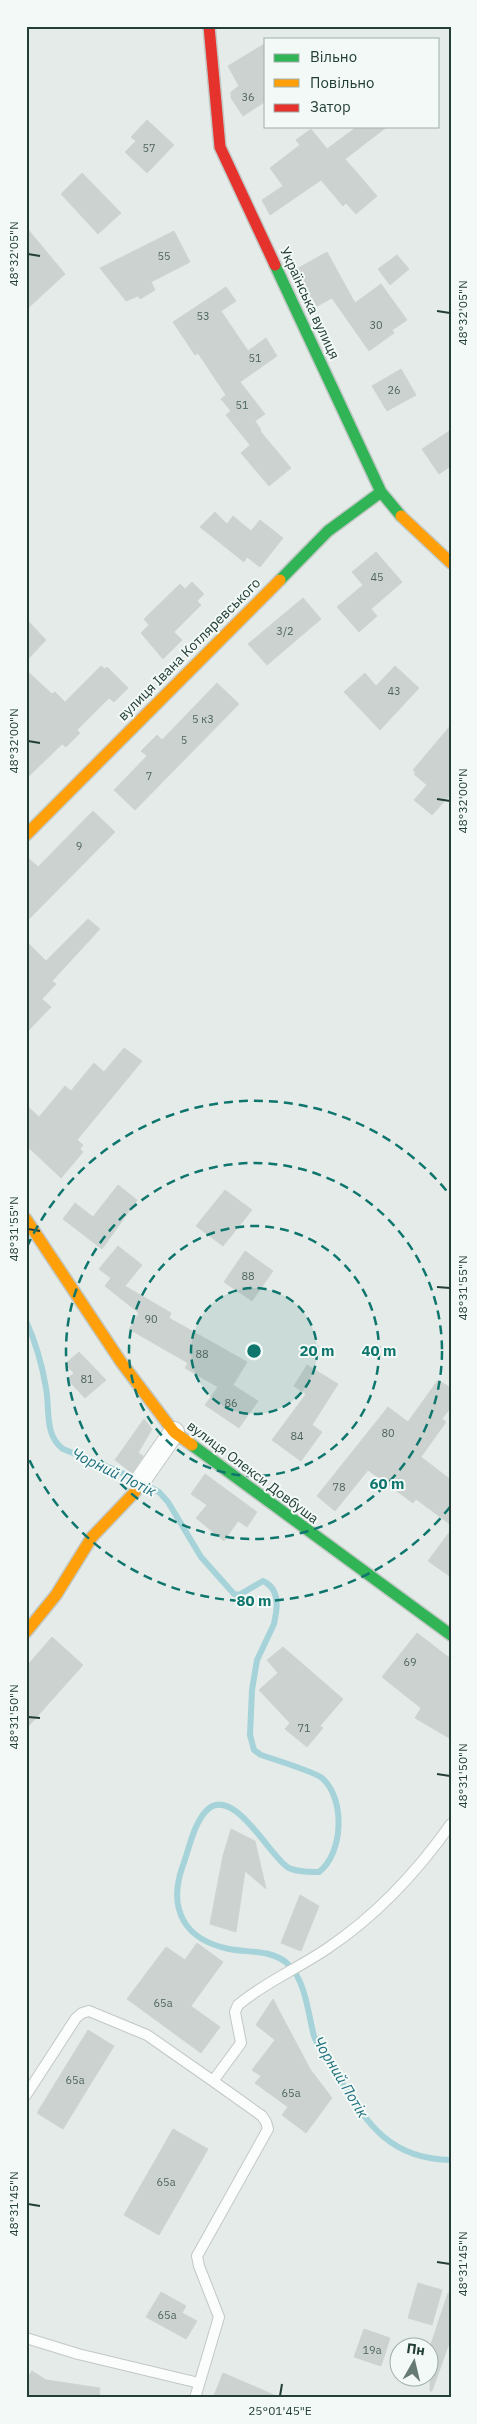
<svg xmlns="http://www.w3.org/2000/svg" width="477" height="2424" font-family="'IBM Plex Sans',sans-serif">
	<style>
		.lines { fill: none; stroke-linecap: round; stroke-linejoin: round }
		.stream { stroke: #a5d3d9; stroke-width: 6 }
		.building { fill: #ccd2cf; stroke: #ced4d1 }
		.lane-casing { stroke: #c2c8c5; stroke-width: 12 }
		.street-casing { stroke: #c2c8c5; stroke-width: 22 }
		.fast-casing { stroke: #c1c8c5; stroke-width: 14 }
		.slow-casing { stroke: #c1c8c5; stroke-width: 14 }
		.jam-casing { stroke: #c1c8c5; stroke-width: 14 }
		.lane { stroke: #fbfcfc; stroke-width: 10 }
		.street { stroke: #fbfcfc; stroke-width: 20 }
		.fast { stroke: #30b455; stroke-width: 11 }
		.slow { stroke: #ff9f0a; stroke-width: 11 }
		.jam { stroke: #e5322d; stroke-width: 11 }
		.ticks { fill: none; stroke: #223e36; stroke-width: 2 }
		.ring { fill: none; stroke: #0f766e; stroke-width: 2.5; stroke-dasharray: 9 6 }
		.labels { text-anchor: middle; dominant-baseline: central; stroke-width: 4; stroke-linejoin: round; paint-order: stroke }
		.number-label { font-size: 11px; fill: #4d645d }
		.street-label { font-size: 14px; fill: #223e36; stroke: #f3f9f6 }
		.water-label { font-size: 15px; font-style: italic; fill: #1b6e7c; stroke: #f3f9f6 }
		.centre { fill: #0f766e; stroke: #f3f9f6; stroke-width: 2.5 }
		.ring-label { font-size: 15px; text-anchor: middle; font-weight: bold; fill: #0f766e; stroke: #f3f9f6; stroke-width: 4; stroke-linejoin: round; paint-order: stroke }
		.neatline { fill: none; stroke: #223e36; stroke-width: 2 }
		.ticks-label { font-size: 12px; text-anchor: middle; fill: #223e36 }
	</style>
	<rect width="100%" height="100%" fill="#e5ebe8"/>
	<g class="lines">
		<path class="stream" d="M26,1321C36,1343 42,1364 46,1388C50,1409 44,1435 63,1449L118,1471L159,1492L168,1502L201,1557L234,1594L239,1595L263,1581C276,1587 278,1600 276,1613L274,1624L257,1660L252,1690L250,1735L254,1750L261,1755C273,1759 315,1772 322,1778C346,1799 343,1854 319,1872C310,1872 297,1872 289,1868C271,1859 234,1784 207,1810C193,1824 189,1850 182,1868C168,1910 185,1940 229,1949C249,1953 273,1949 289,1965C306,1982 308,2014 314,2036C319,2050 331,2065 339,2078C368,2125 390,2159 451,2160"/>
	</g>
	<path class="building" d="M266,43V101L243,116L231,98V92L239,86L228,66Z
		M147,120L174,145L147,173L125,152L136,141L131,137Z
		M358,126H388L345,159L377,196L356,214L346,203L343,206L321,180L270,215L262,200L283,186L270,168L300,145L296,140L311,129L327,149Z
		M82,173L121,213L98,234L61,194Z
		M26,227L65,274L26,310Z
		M174,231L190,262L151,282L155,290L140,299L138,296L126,301L100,268Z
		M327,252L355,303L381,284L407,320L392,330L394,333L369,351L332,298L317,306L304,285L302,286L295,270Z
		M397,255L409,269L390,285L378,269Z
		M226,287L236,301L221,311L248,351L266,338L277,356L240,382L265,414L255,421L261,430L260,431L291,468L269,486L241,453L250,445L226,415L231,411L221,399L226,395L198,353L195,355L173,322Z
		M401,369L416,395L387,411L372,386Z
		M451,430V466L439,474L422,449Z
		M215,512L227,524L233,516L251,531L260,520L283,538L260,567L247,557L244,562L200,527Z
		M376,552L402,582L371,609L377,616L359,632L337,607L363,585L352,572Z
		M192,582L204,594L197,601L201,605L174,632L182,640L163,659L141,633L149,625L144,619L180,584L185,589Z
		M303,598L321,619L267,665L248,644Z
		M26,619L46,640L26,661Z
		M101,666L105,669L107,667L128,688L114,702L109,698L77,730L80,733L66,747L62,744L26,779V670L52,694L55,692L65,702Z
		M395,666L419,688L380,730L344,692L365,673L376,686Z
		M217,683L239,704L135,810L114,790L147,756L141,751L157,735L162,740Z
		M451,725V794L432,815L414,800L427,785L414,774L416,773L413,770Z
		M93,811L115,832L26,922V856L38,867Z
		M88,919L100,929L52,981L56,984L42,999L51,1007L26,1033V941L46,961Z
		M124,1048L142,1061L77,1140L83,1145L80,1149L83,1152L61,1178L26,1145V1105L39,1117L65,1086L71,1091L94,1063L104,1072Z
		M118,1185L137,1200L102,1249L63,1219L75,1203L93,1217Z
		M225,1190L252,1210L223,1246L196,1226Z
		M118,1246L142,1265L125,1286L171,1313L169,1318L247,1362L233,1385L258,1401L239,1428L205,1405L218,1387L185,1368L188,1363L129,1329L139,1313L105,1286L111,1278L99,1269Z
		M245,1251L273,1271L252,1301L224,1282Z
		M79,1352L106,1380L85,1398L67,1379L74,1373L65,1364Z
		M307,1365L338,1384L312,1425L322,1432L301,1461L272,1440L306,1394L294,1386Z
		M438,1380L451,1388V1407L442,1419L446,1422L421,1457L451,1480V1525L416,1499L413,1503L368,1470L335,1511L317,1496L388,1407L408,1422Z
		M144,1419L152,1429L138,1453L143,1456L132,1473L115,1460Z
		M205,1474L257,1512L247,1527L238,1521L224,1541L196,1518L207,1505L191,1494Z
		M451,1530V1577L428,1561Z
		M417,1633L451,1659V1739L415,1718L421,1708L382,1677Z
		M52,1637L83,1665L26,1729V1667Z
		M283,1647L343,1699L320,1726L323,1728L307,1747L285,1729L290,1723L259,1690L278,1673L267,1660Z
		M231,1829L255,1841L266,1889L245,1871L236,1932L210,1924L223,1856Z
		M300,1895L319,1906L301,1951L281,1943Z
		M197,1943L223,1962L191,2006L220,2027L201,2053L127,1999L166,1947L185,1960Z
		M273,1999L310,2069L332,2098L306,2133L282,2115L288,2107L255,2083L261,2076L252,2070L275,2040L256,2025Z
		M88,2030L114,2046L63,2129L37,2113Z
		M173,2129L208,2149L159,2235L124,2215Z
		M418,2283L442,2290L432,2325L408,2318Z
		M161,2292L186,2306L182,2313L197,2321L186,2339L146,2317Z
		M448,2293H451V2338L432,2391H430V2347Z
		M364,2329L390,2338L381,2366L354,2357Z
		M32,2371L46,2380L100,2388L99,2398H35L26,2392V2380Z
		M223,2373L281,2398H213Z"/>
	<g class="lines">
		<defs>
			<path id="lane" d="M26,2095L76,2018L82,2013L89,2011L147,2035L213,2081
				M26,2338L78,2354L199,2383
				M195,2398L219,2317L199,2266L197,2256L268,2129L266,2122L262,2116L213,2081L241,2043L235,2012L238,2005C265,1982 299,1968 328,1948C377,1915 417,1872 451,1824"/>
			<path id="street" d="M142,1478L174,1432"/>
			<path id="fast" d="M275,265L381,492L401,516
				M280,580L328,531L381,492
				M192,1445L451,1635"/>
			<path id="slow" d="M401,516L451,563
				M26,835L280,580
				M26,1219L121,1362L174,1432L192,1445
				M26,1632L56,1595L92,1537L135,1492"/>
			<path id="jam" d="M209,26L220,147L275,265"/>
		</defs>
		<use href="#lane" class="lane-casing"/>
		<use href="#street" class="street-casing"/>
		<use href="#fast" class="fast-casing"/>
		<use href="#slow" class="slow-casing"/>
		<use href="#jam" class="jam-casing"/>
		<use href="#lane" class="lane"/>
		<use href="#street" class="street"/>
		<use href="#fast" class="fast"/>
		<use href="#slow" class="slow"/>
		<use href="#jam" class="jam"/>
	</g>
	<path class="ticks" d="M28,254L40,256M437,311L450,313M28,741L40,743M437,799L450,801M28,1229L40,1231M437,1287L450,1288M28,1717L40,1718M437,1774L450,1776M28,2204L40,2206M437,2262L450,2264M280,2396L282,2384"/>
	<circle cx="254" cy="1351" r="63" fill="#0f766e" fill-opacity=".12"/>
	<g class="ring">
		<circle cx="254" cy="1351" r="63"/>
		<circle cx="254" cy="1351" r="125"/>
		<circle cx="254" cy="1351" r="188"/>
		<path d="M450 1507A250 250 0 0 1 27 1455M27 1247A250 250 0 0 1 450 1195"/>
	</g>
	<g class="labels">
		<g class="number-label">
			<text x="248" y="97">36</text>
			<text x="149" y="148">57</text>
			<text x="164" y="256">55</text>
			<text x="203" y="316">53</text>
			<text x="376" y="325">30</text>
			<text x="255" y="358">51</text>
			<text x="394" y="390">26</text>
			<text x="242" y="405">51</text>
			<text x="377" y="577">45</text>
			<text x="285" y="631">3/2</text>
			<text x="394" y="691">43</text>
			<text x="203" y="719">5 к3</text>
			<text x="184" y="740">5</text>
			<text x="149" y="776">7</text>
			<text x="79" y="846">9</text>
			<text x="248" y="1276">88</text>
			<text x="151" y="1319">90</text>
			<text x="202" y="1354">88</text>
			<text x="87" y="1379">81</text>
			<text x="231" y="1403">86</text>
			<text x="388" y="1433">80</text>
			<text x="297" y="1436">84</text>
			<text x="339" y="1487">78</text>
			<text x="410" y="1662">69</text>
			<text x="304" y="1728">71</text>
			<text x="163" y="2003">65а</text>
			<text x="75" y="2080">65а</text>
			<text x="291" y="2093">65а</text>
			<text x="166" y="2182">65а</text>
			<text x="167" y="2315">65а</text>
			<text x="372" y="2350">19а</text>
		</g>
		<g class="street-label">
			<text transform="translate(310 303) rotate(65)">Українська вулиця</text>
			<text transform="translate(189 649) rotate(-45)">вулиця Івана Котляревського</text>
			<text transform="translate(253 1472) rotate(37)">вулиця Олекси Довбуша</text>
		</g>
		<g class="water-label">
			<text transform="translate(114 1472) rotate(26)">Чорний Потік</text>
			<text transform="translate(341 2077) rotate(59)">Чорний Потік</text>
		</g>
	</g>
	<circle cx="254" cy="1351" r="8" class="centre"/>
	<g class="ring-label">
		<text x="317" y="1356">20 m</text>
		<text x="379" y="1356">40 m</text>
		<text x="387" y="1489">60 m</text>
		<text x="254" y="1606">80 m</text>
	</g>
	<rect width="477" height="2424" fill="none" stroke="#f3f9f6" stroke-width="55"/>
	<rect x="264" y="38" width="175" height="90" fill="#f3f9f6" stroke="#9faea9"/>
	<rect x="274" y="54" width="25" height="8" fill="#30b455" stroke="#9faea9"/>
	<text x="310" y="62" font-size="15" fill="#223e36">Вільно</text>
	<rect x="274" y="79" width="25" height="8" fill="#ff9f0a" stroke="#9faea9"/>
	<text x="310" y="88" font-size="15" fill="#223e36">Повільно</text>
	<rect x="274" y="104" width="25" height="8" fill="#e5322d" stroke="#9faea9"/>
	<text x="310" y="112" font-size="15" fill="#223e36">Затор</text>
	<g transform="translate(414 2362) rotate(8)"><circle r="24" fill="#f3f9f6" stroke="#9faea9"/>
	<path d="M0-4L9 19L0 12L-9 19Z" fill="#667b74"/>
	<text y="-8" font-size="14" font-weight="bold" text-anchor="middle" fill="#223e36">Пн</text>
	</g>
	<rect x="28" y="28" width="422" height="2368" class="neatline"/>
	<g class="ticks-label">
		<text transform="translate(14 254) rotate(-90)" y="4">48°32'05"N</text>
		<text transform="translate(463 313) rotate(-90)" y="4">48°32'05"N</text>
		<text transform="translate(14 741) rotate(-90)" y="4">48°32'00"N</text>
		<text transform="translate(463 801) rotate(-90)" y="4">48°32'00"N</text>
		<text transform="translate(14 1229) rotate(-90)" y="4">48°31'55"N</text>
		<text transform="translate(463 1288) rotate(-90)" y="4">48°31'55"N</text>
		<text transform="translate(14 1717) rotate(-90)" y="4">48°31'50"N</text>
		<text transform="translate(463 1776) rotate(-90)" y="4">48°31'50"N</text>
		<text transform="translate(14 2204) rotate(-90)" y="4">48°31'45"N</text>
		<text transform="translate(463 2264) rotate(-90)" y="4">48°31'45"N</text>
		<text x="280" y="2415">25°01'45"E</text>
	</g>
</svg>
